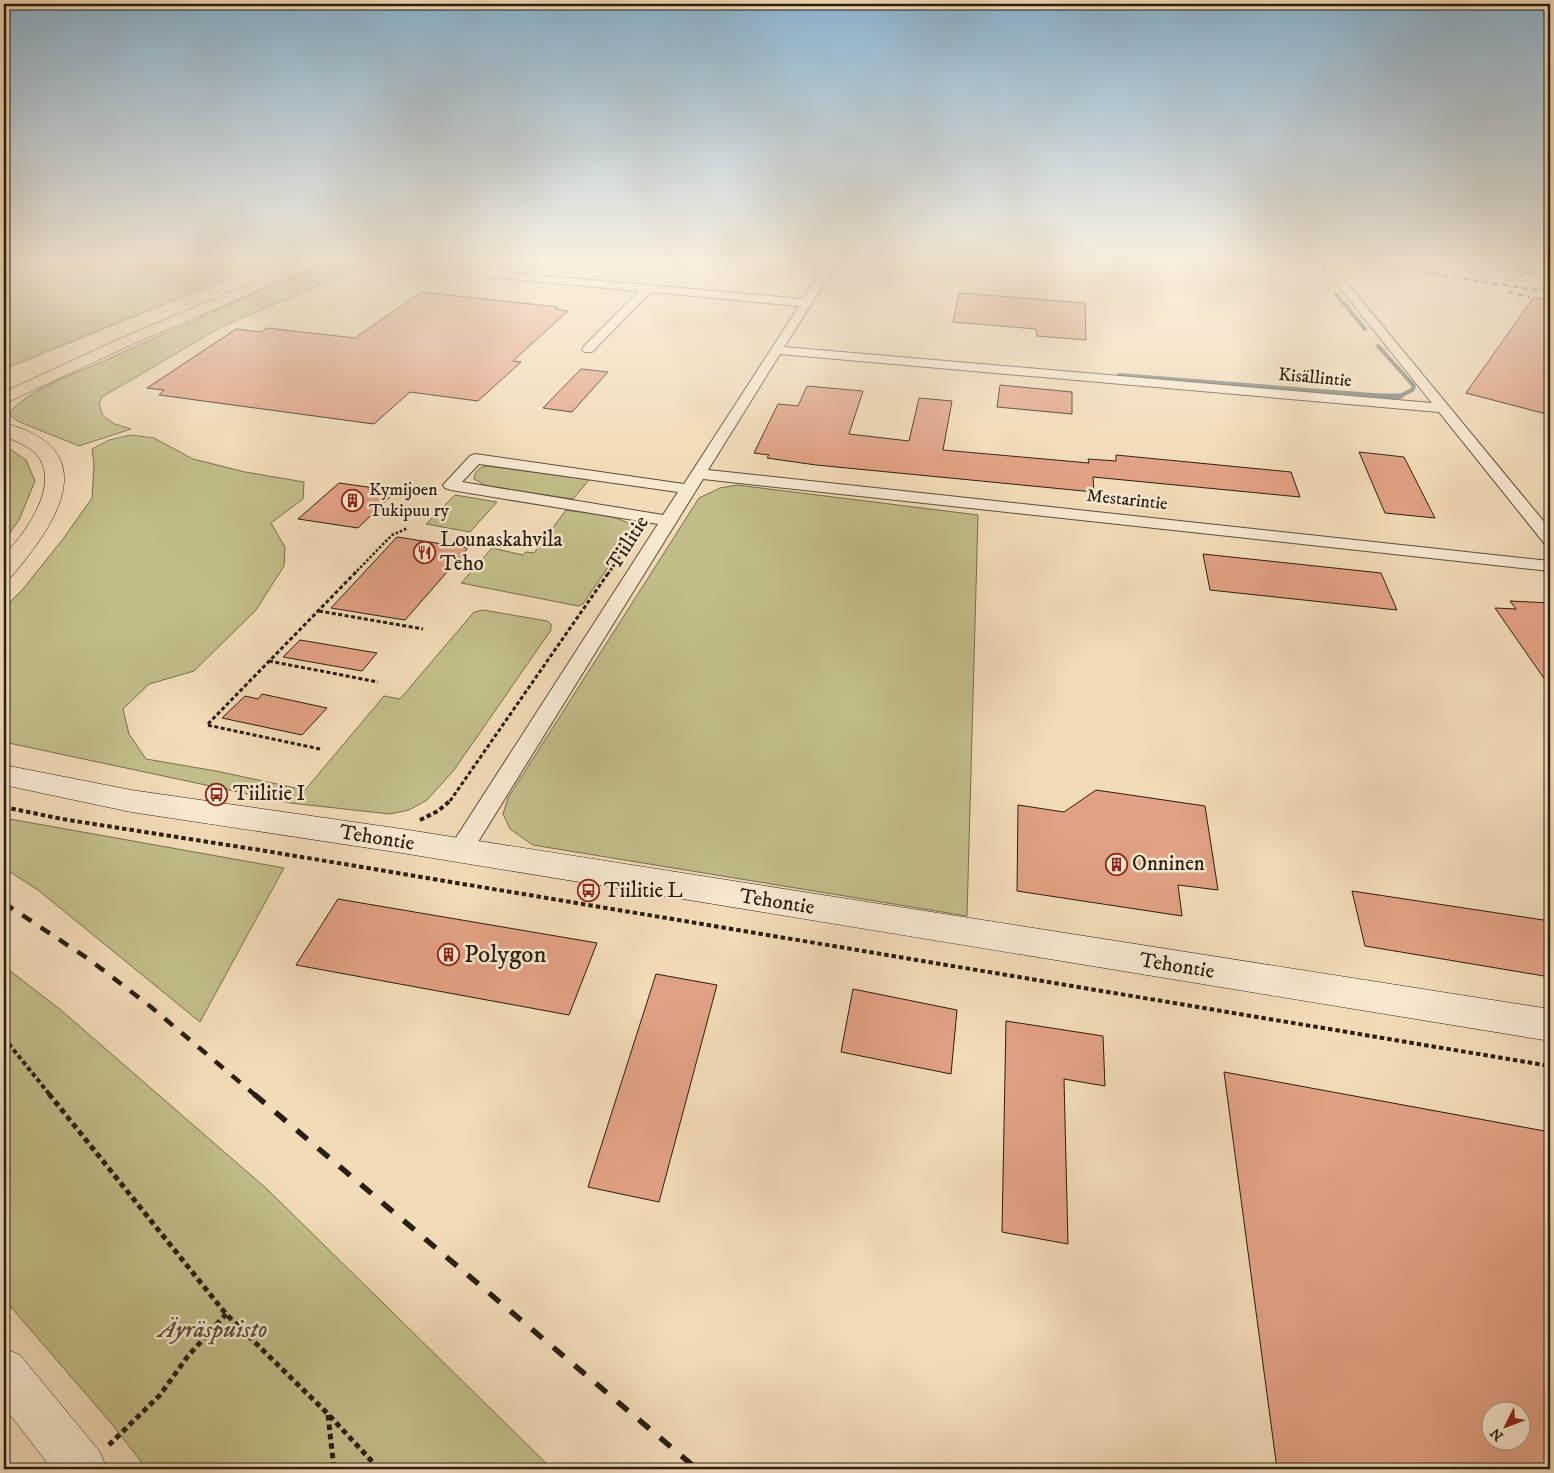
<svg xmlns="http://www.w3.org/2000/svg" width="1554" height="1473" font-family="'IM FELL DW Pica',serif">
	<style>
		.green { fill: #c2be89; stroke: #766e4e }
		.lines { fill: none; stroke-linecap: round; stroke-linejoin: round }
		.stream-far1 { stroke: #707b77; stroke-width: 4 }
		.stream { stroke: #707b77; stroke-width: 5 }
		.building { fill: #e2a184; stroke: #291e13; fill-rule: evenodd }
		.street-casing { stroke: #5b4d3c; stroke-width: 2 }
		.secondary-casing { stroke: #291e13; stroke-width: 1 }
		.highway-casing { stroke: #291e13; stroke-width: 1 }
		.path-far3 { stroke: #291e13; stroke-width: 2.5; stroke-dasharray: 2.5 2; stroke-linecap: butt }
		.path-far2 { stroke: #291e13; stroke-width: 3; stroke-dasharray: 4 2.5; stroke-linecap: butt }
		.path-far1 { stroke: #291e13; stroke-width: 4; stroke-dasharray: 4.5 3; stroke-linecap: butt }
		.path { stroke: #291e13; stroke-width: 5; stroke-dasharray: 5.5 4; stroke-linecap: butt }
		.street { fill: #f7e8d0; fill-rule: evenodd }
		.secondary { fill: #f7e8d0; fill-rule: evenodd }
		.highway { fill: #f2dbb7; fill-rule: evenodd }
		.rail-far2 { stroke: #291e13; stroke-width: 2; stroke-dasharray: 5 5; stroke-linecap: butt }
		.rail-far1 { stroke: #291e13; stroke-width: 4.5; stroke-dasharray: 11 11; stroke-linecap: butt }
		.rail { stroke: #291e13; stroke-width: 5.5; stroke-dasharray: 14 14; stroke-linecap: butt }
		.labels { text-anchor: middle; dominant-baseline: central; stroke-width: 5; stroke-linejoin: round; paint-order: stroke }
		.far-street-label { font-size: 18px; fill: #291e13; stroke: #f7e8d0 }
		.far-poi-label { font-size: 18px; fill: #291e13; stroke: #f7e8d0; text-anchor: start }
		.poi-label { font-size: 21px; fill: #291e13; stroke: #f7e8d0; text-anchor: start }
		.street-label { font-size: 21px; fill: #291e13; stroke: #f7e8d0 }
		.near-poi-label { font-size: 25px; fill: #291e13; stroke: #f7e8d0; text-anchor: start }
		.near-park-label { font-size: 25px; font-style: italic; fill: #574e36; stroke: #f7e8d0 }
	</style>
	<rect width="100%" height="100%" fill="#f2dbb7"/>
	<filter id="stains"><feTurbulence type="fractalNoise" baseFrequency=".004" numOctaves="4"/><feColorMatrix values="0 0 0 0 .2 0 0 0 0 .09 0 0 0 0 .02 0 0 0 .5 -.17"/></filter>
	<radialGradient id="worn" r=".72"><stop offset=".6" stop-color="#630" stop-opacity="0"/><stop offset="1" stop-color="#630" stop-opacity=".3"/></radialGradient>
	<path class="green" d="M4,259H276L4,369Z
		M336,259H382L221,327L102,397L99,404L103,416L115,424L131,429L79,446L17,421L9,414C25,390 82,371 108,359C184,325 259,290 336,259Z
		M131,435L154,438L193,459L245,472L304,482L303,499L271,523L285,547L284,566L256,610L194,671L149,684L123,709L129,734L146,759L216,771L305,790L384,696L400,699L474,612L483,610L547,621L551,624V630L454,770L427,800L409,810L390,814L290,803L4,742V608L23,589L63,539L92,498L94,464L92,449L109,440Z
		M4,445L26,460L35,481L19,520L4,541Z
		M487,466L578,478L589,480L573,499L487,486L474,479C474,471 480,467 487,466Z
		M737,485L978,515L967,916L533,845L510,829L503,814L508,798L699,498L720,488Z
		M455,495L497,502L470,532L426,524Z
		M566,510C581,513 627,515 634,529L583,604L578,606L461,583L492,548L523,555L526,552L534,553Z
		M4,818L284,868L200,1022L38,890L4,868Z
		M4,966L62,1011L268,1190L552,1469H147L111,1423L4,1299Z"/>
	<g class="lines">
		<path class="stream-far1" d="M1336,294L1365,329
			M1378,346L1414,386L1412,390L1398,397
			M1119,375L1398,397"/>
		<path class="stream" d="M1382,396H1401"/>
	</g>
	<path class="building" d="M421,292L558,307L555,309L568,311L513,361L521,362L478,401L410,392L374,424L159,395L164,390L147,388L236,329L261,332L267,328L355,338Z
		M959,293L1085,303L1086,340L1037,336L1036,329L953,322Z
		M1534,297L1550,301V415L1466,393Z
		M581,369L608,372L572,412L543,408Z
		M1000,385L1072,392V414L997,407Z
		M807,386L863,391L849,434L909,441L919,398L952,401L943,450L1089,463L1088,459L1116,461V455L1291,472L1300,497L1093,477L1094,492L816,465L767,458L769,455L754,453L778,404L798,406Z
		M1359,452L1404,457L1435,518L1385,513Z
		M339,483L396,491L358,528L298,519Z
		M397,537L468,548L405,620L331,608Z
		M1203,554L1381,573L1397,610L1210,590Z
		M1510,601L1550,603V687L1495,608L1516,609Z
		M300,640L377,653L362,671L283,657Z
		M262,694L327,708L302,735L222,718L245,696L258,699Z
		M1096,790L1205,806L1218,890L1178,885L1182,916L1017,891L1018,805L1064,812Z
		M1352,891L1550,921V977L1365,946Z
		M338,899L597,943L569,1015L296,965Z
		M656,974L717,985L659,1202L588,1187Z
		M853,989L957,1010L951,1074L841,1052Z
		M1006,1021L1103,1036L1105,1086L1064,1079L1068,1244L1002,1232Z
		M1224,1072L1550,1132V1469H1277ZM1492,1410H1522V1440H1492Z"/>
	<g class="lines">
		<defs>
			<path id="street" d="M830,259H840L784,347L1432,403L1324,268L1329,265L1333,266L1550,529V544L1544,543L1439,412L780,354L708,470L1550,561V571L703,479L468,858L460,860L452,858L448,851L452,844L658,524L451,490L445,488L443,485L470,456L475,454L684,484L799,306L651,292L592,352H584L582,349L584,346L639,291L434,272L429,269L434,266L803,299ZM479,464L678,492L663,515L462,482Z"/>
			<path id="secondary" d="M4,765L131,790L402,829L1550,1009V1041L402,853L131,812L4,785Z
				M4,1348L20,1355L100,1452L107,1469H52L4,1407Z"/>
			<path id="highway" d="M307,259H326L324,262L122,349L4,404V392L110,343Z
				M4,423C106,449 57,523 12,576L4,578C4,573 2,564 4,559C6,551 17,541 22,534C37,513 56,479 37,455C29,446 15,441 4,436Z"/>
		</defs>
		<use href="#street" class="street-casing"/>
		<use href="#secondary" class="secondary-casing"/>
		<use href="#highway" class="highway-casing"/>
		<path class="path-far3" d="M377,509L420,516
			M354,574L392,535L408,528
			M608,574L637,531"/>
		<path class="path-far2" d="M319,611L423,629
			M269,661L378,682
			M320,749L207,725L356,572
			M450,801L609,572"/>
		<path class="path-far1" d="M4,807L62,819L266,851L1550,1066
			M420,820L438,811L451,800
			M4,1038L50,1095"/>
		<path class="path" d="M49,1094L226,1314L328,1414L379,1469
			M328,1415L334,1469
			M109,1445L160,1395L188,1356L226,1314"/>
		<use href="#street" class="street"/>
		<use href="#secondary" class="secondary"/>
		<use href="#highway" class="highway"/>
		<path class="rail-far2" d="M1341,259L1361,264
			M1355,259L1433,274L1550,292
			M1467,259L1550,278
			M1508,292L1530,297"/>
		<path class="rail-far1" d="M4,903L90,960L151,1007L255,1095"/>
		<path class="rail" d="M254,1094L697,1469"/>
	</g>
	<linearGradient id="sky" x2="0" y2="1"><stop stop-color="#8bb6d5"/><stop offset="0.56" stop-color="#f9efdf"/><stop offset="1" stop-color="#f9efdf" stop-opacity="0"/></linearGradient>
	<rect width="1554" height="465" fill="url(#sky)"/>
	<defs>
		<symbol id="building-ring" viewBox="-11 -11 22 22"><circle r="9.5" fill="#f7e8d0" stroke="#8f2418" stroke-width="1.5"/><path d="M-4-6H4V6H1V3H-1V6H-4ZM-2.5-4.3h1.7v1.8h-1.7ZM.8-4.3h1.7v1.8H.8ZM-2.5-1h1.7V.8h-1.7ZM.8-1h1.7V.8H.8Z" fill="#8f2418"/></symbol>
		<symbol id="restaurant-ring" viewBox="-11 -11 22 22"><circle r="9.5" fill="#f7e8d0" stroke="#8f2418" stroke-width="1.5"/><path d="M-5-6h1v4h1v-4h1v4h1v-4h1v5L-1.5 .5V6h-2V.5L-5-1ZM5-6V6H3V1.5H1.5Q1.5-4 5-6Z" fill="#8f2418"/></symbol>
		<symbol id="bus-ring" viewBox="-11 -11 22 22"><circle r="9.5" fill="#f7e8d0" stroke="#8f2418" stroke-width="1.5"/><path d="M-5-6H5V4H4V6H2V4H-2V6H-4V4H-5ZM-3.5-4V0h7V-4ZM-3.5 1.2v1.5H-2V1.2ZM2 1.2v1.5H3.5V1.2Z" fill="#8f2418"/></symbol>
	</defs>
	<g fill-rule="evenodd">
		<use href="#building-ring" x="340" y="488" width="25" height="25"/>
		<use href="#restaurant-ring" x="412" y="540" width="25" height="25"/>
		<use href="#bus-ring" x="204" y="782" width="25" height="25"/>
		<use href="#building-ring" x="1104" y="852" width="25" height="25"/>
		<use href="#bus-ring" x="576" y="878" width="25" height="25"/>
		<use href="#building-ring" x="436" y="942" width="25" height="25"/>
	</g>
	<g class="labels">
		<g class="far-street-label">
			<text transform="translate(1315 378) rotate(5)">Kisällintie</text>
			<text transform="translate(1127 500) rotate(6)">Mestarintie</text>
		</g>
		<g class="far-poi-label">
			<text x="369" y="490">Kymijoen<tspan x="369" dy="21">Tukipuu ry</tspan></text>
		</g>
		<g class="poi-label">
			<text x="440" y="540">Lounaskahvila<tspan x="440" dy="24">Teho</tspan></text>
			<text x="233" y="794">Tiilitie I</text>
			<text x="1132" y="864">Onninen</text>
			<text x="604" y="891">Tiilitie L</text>
		</g>
		<g class="street-label">
			<text transform="translate(628 543) rotate(-58)">Tiilitie</text>
			<text transform="translate(377 838) rotate(9)">Tehontie</text>
			<text transform="translate(777 902) rotate(9)">Tehontie</text>
			<text transform="translate(1177 966) rotate(9)">Tehontie</text>
		</g>
		<g class="near-poi-label">
			<text x="464" y="954">Polygon</text>
		</g>
		<g class="near-park-label">
			<text x="213" y="1329">Äyräspuisto</text>
		</g>
	</g>
	<rect width="1554" height="1473" fill="none" stroke="#f2dbb7" stroke-width="20"/>
	<rect x="5" y="5" width="1544" height="1463" fill="none" stroke="#291e13" stroke-width="2.5"/>
	<rect x="10" y="10" width="1534" height="1453" fill="none" stroke="#291e13"/>
	<g transform="translate(1506 1426) rotate(228)"><circle r="24" fill="#f7e8d0" stroke="#a59784"/>
	<path d="M0-4L9 19L0 12L-9 19Z" fill="#8f2418"/>
	<text y="-8" font-size="14" font-weight="bold" text-anchor="middle" fill="#291e13">N</text>
	</g>
	<rect width="100%" height="100%" filter="url(#stains)"/>
	<rect width="100%" height="100%" fill="url(#worn)"/>
</svg>
